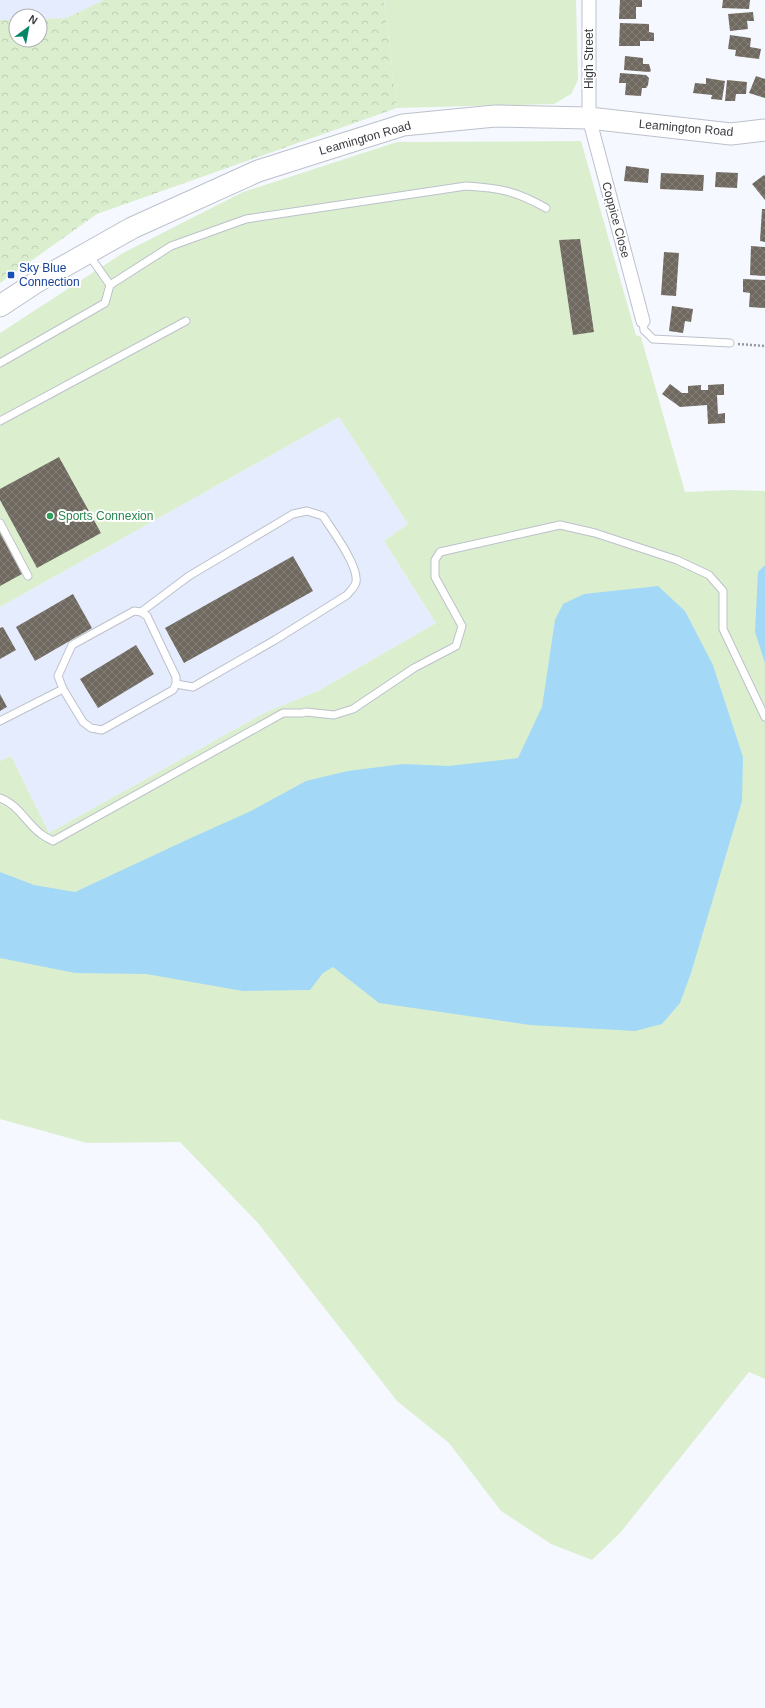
<svg xmlns="http://www.w3.org/2000/svg" width="765" height="1708" font-family="Helvetica,sans-serif">
	<style>
		.built { fill: #e5ecfe }
		.green { fill: #dbefcf }
		.forest { fill: url(#forest-crowns) }
		.water { fill: #a4d8f7 }
		.building { fill: url(#building-cross-hatch) }
		.lines { fill: none; stroke-linecap: round; stroke-linejoin: round }
		.service-casing { stroke: #bcc1cb; stroke-width: 9 }
		.minor-casing { stroke: #bcc1cb; stroke-width: 15 }
		.primary-casing { stroke: #bcc1cb; stroke-width: 23 }
		.path { stroke: #96989e; stroke-width: 2.5; stroke-dasharray: 2 2; stroke-linecap: butt }
		.service { stroke: #fff; stroke-width: 7 }
		.minor { stroke: #fff; stroke-width: 13 }
		.primary { stroke: #fff; stroke-width: 21 }
		.transit-dot { fill: #1a4fb4; stroke: #fff; stroke-width: 1.5 }
		.leisure-dot { fill: #2e9e5b; stroke: #fff; stroke-width: 1.5 }
		.labels { text-anchor: middle; dominant-baseline: central; stroke-width: 4; stroke-linejoin: round; paint-order: stroke }
		.street-label { font-size: 12px; fill: #393a3f; stroke: #fff }
		.transit-label { font-size: 12px; fill: #164399; stroke: #fff; text-anchor: start }
		.leisure-label { font-size: 12px; fill: #27864d; stroke: #fff; text-anchor: start }
	</style>
	<defs>
		<pattern id="forest-crowns" width="20" height="18" patternUnits="userSpaceOnUse"><rect width="20" height="18" fill="#dbefcf"/><path d="M2 6a3 3 0 1 1 6 0M12 15a3 3 0 1 1 6 0" fill="none" stroke="#bdceb3"/></pattern>
		<pattern id="building-cross-hatch" width="8" height="8" patternUnits="userSpaceOnUse"><rect width="8" height="8" fill="#6f6960"/><path d="M0 0l8 8M0 8l8-8" fill="none" stroke="#848079"/></pattern>
	</defs>
	<rect width="100%" height="100%" fill="#f5f8fe"/>
	<path class="built" d="M0,0H104L66,18L40,19V16H16V20H0Z
		M339,417L408,524L384,541L436,623L318,691L264,713L49,833L11,756L0,761V607Z"/>
	<path class="green" d="M384,0H576L578,80L571,94L554,104L397,108Z
		M581,141L636,335L641,337L685,492L730,490L765,491V1379L749,1372L620,1533L592,1560L551,1544L501,1511L449,1443L397,1401L258,1223L180,1142L87,1143L0,1119V761L11,756L49,833L264,713L318,691L436,623L384,541L408,524L339,417L0,607V333L123,253L243,192L397,142Z"/>
	<path class="forest" d="M104,0H384L397,108L97,214L0,283V20H16V40H40V19L66,18Z"/>
	<path class="water" d="M765,565V663L755,632L758,572Z
		M658,586L685,611L713,665L743,757L742,801L691,973L680,1003L662,1024L635,1031L530,1025L379,1003L333,967L323,973L310,990L243,991L146,974L75,973L0,958V872L34,885L75,892L193,837L251,811L306,781L348,771L403,764L449,766L518,758L542,707L555,620L563,604L584,594Z"/>
	<path class="building" d="M620,0H642V7H636V19H619Z
		M723,0H750L749,9L722,8Z
		M753,12L754,21H747L748,29L730,31L728,14Z
		M620,23L649,24V32L654,33V41H640V46H619Z
		M730,35L751,38L750,47L761,49L759,59L735,56L736,50L728,49Z
		M625,56L643,58V64H649L651,71L649,72L624,70Z
		M620,73L646,75L649,78L648,85L646,88H642L641,96L625,95L626,83H619Z
		M756,76L765,79V98L749,93Z
		M706,78L725,81L722,100L711,99L712,95L693,93L695,83L706,84Z
		M727,80L747,82L746,94H736L735,101H725Z
		M626,166L649,169L648,183L624,181Z
		M716,172L738,173L737,188L715,187Z
		M661,173L704,175L703,191L660,189Z
		M764,175L765,176V200L752,184Z
		M762,209H765V242L760,241Z
		M580,239L594,332L573,335L559,240Z
		M751,246L765,247V276L750,275Z
		M664,252L679,253L676,296L661,295Z
		M743,279L765,280V308L749,307L750,293L743,292Z
		M672,306L693,309L691,322L685,321L683,333L669,331Z
		M670,384L682,393H688V386L701,385V390H708V385L724,384V395H717L718,414L725,413V423L708,424L707,405L680,407L662,394Z
		M59,457L101,533L37,568L0,500V489Z
		M0,533L22,574L0,586Z
		M293,556L313,591L184,663L165,628Z
		M73,594L92,628L35,661L16,627Z
		M3,627L16,650L0,659V628Z
		M136,645L154,674L98,708L80,679Z
		M0,694L7,707L0,711Z"/>
	<g class="lines">
		<defs>
			<path id="service" d="M110,285L171,246L246,219L466,186C500,188 516,191 546,208
				M643,321L644,330L653,339L730,343
				M0,363L105,303L110,285L89,255
				M0,421L186,321
				M0,523L28,576
				M134,611L141,612L147,616L176,677V684L173,690L102,730L91,728L83,722L63,689L58,676L72,645Z
				M141,612L189,576L293,514L307,511L323,516C332,530 359,566 356,582C355,587 350,591 347,595L275,640L193,687L176,684
				M0,721L63,689
				M0,798C18,804 27,824 41,834C45,837 49,839 53,841L283,713H302L306,712L334,715L353,709L414,668L456,646L462,626L435,577V560L440,552L560,525L595,533L677,560L709,575L723,591V629L765,717"/>
			<path id="minor" d="M589,0V118L643,321"/>
			<path id="primary" d="M0,306L38,281L132,228L258,171L403,125L495,116L589,118L731,134L765,130"/>
		</defs>
		<use href="#service" class="service-casing"/>
		<use href="#minor" class="minor-casing"/>
		<use href="#primary" class="primary-casing"/>
		<path class="path" d="M738,344L765,346"/>
		<use href="#service" class="service"/>
		<use href="#minor" class="minor"/>
		<use href="#primary" class="primary"/>
	</g>
	<rect class="transit-dot" x="7" y="271" width="8" height="8" rx="2"/>
	<circle class="leisure-dot" cx="50" cy="516" r="4"/>
	<g class="labels">
		<g class="street-label">
			<text transform="translate(589 59) rotate(-90)">High Street</text>
			<text transform="translate(686 128) rotate(5)">Leamington Road</text>
			<text transform="translate(365 138) rotate(-16)">Leamington Road</text>
			<text transform="translate(616 220) rotate(75)">Coppice Close</text>
		</g>
		<g class="transit-label">
			<text x="19" y="268">Sky Blue<tspan x="19" dy="14">Connection</tspan></text>
		</g>
		<g class="leisure-label">
			<text x="58" y="516">Sports Connexion</text>
		</g>
	</g>
	<g transform="translate(28 28) rotate(32)"><circle r="19" fill="#ffffff" stroke="#b0b0b2"/>
	<path d="M0-3L7 15L0 10L-7 15Z" fill="#068567"/>
	<text y="-6" font-size="11" font-weight="bold" text-anchor="middle" fill="#393a3f">N</text>
	</g>
</svg>
